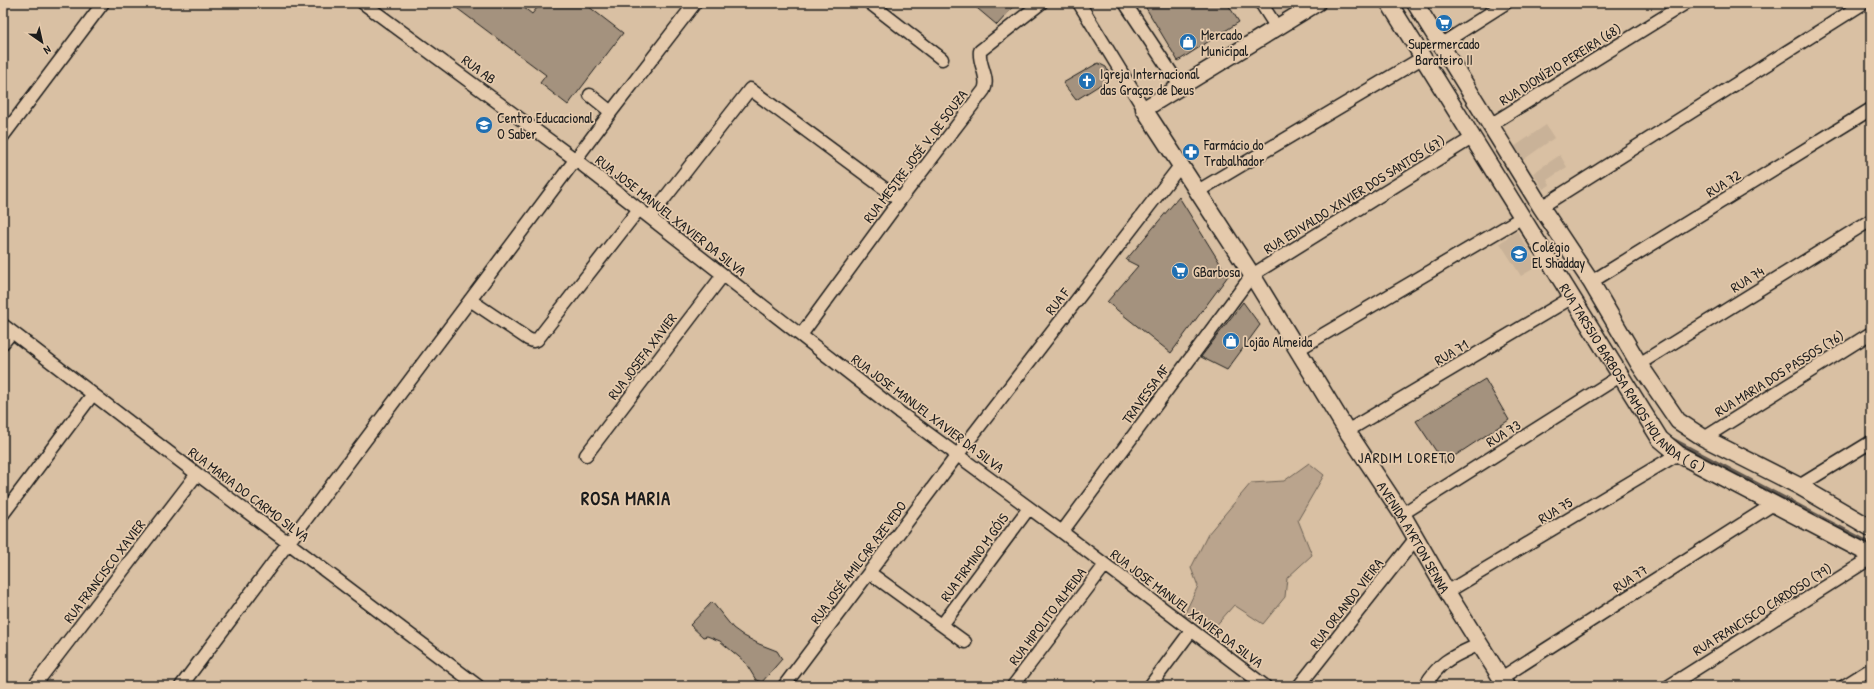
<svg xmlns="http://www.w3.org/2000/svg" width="1874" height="689" font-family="'Patrick Hand',sans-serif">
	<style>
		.built { fill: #c9b298 }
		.green { fill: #baa48d; stroke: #6b6054 }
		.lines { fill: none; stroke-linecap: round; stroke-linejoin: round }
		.stream { stroke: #60574d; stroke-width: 4 }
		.building { fill: #a4927e; stroke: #1c1c1c }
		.street-casing { stroke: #1c1c1c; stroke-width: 15 }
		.secondary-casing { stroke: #1c1c1c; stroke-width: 19 }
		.street { stroke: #e5caac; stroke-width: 12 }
		.secondary { stroke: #e5caac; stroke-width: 16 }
		.labels { text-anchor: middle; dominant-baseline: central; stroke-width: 3.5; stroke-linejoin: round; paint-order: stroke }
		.poi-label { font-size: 14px; fill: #1c1c1c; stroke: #e5caac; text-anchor: start }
		.street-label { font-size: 14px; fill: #1c1c1c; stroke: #e5caac }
		.neighbourhood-label { font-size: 15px; letter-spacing: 1px; fill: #1c1c1c; stroke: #e5caac }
		.district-label { font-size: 18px; font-weight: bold; letter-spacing: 1px; fill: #1c1c1c; stroke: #e5caac }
	</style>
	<rect width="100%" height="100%" fill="#d9c0a3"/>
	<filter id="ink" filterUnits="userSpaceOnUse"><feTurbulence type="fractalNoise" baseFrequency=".025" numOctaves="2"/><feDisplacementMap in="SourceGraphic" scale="8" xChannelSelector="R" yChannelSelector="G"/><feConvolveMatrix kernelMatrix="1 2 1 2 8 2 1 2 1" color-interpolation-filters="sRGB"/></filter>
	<g filter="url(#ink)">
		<path class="built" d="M1269,3H1303L1278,19Z
			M1546,125L1554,138L1523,160L1514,147Z
			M1560,155L1567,167L1547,180L1550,185L1543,189L1533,173Z
			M1517,231L1538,266L1521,276L1500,243Z"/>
		<path class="green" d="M1309,463L1324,475L1298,520L1312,555L1287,578L1285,597L1263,624L1234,605L1213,629L1184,615L1198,586L1191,568L1208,534L1251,483L1284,481Z"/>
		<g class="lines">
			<path class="stream" d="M1668,437L1871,544"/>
		</g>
		<path class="building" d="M450,3H518L532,14L541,3H584L623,33L568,105L540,83L546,75Z
			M971,3H1017L997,25Z
			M1143,3H1227L1239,22L1178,61Z
			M1098,63L1106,67L1111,78L1076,100L1063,83Z
			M1179,197L1228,276L1171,353L1107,302L1138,266L1126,260Z
			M1243,302L1260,325L1227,370L1201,357Z
			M1485,379L1509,420L1444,463L1416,421Z
			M712,602L733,628L744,636L759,644L777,651L782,659L762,682L756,680L745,662L720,641L707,636L703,637L690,625Z"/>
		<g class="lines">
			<defs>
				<path id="street" d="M363,3L576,160L899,412L1062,532L1265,686
					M870,3L942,59
					M1079,3L1144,109
					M1125,3L1180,86
					M1261,3L1277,28
					M1440,45L1506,3
					M590,95L611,112
					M1490,125L1686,3
					M3,136L103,3
					M1198,191L1422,58
					M1541,207L1864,3
					M650,217L750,89L900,200
					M1591,282L1871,109
					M470,300L528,339L533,341L537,340L639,209
					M3,325L197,474L478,686
					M801,335L900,200L984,90C990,78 978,64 980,51L1041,3
					M3,343L12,332
					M1297,350L1521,218
					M1639,364L1871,220
					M1347,431L1571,298
					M1704,438L1871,333
					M586,455L723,275
					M1799,486L1871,442
					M3,514L93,394
					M1402,514L1620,376
					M1062,532L1252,275L1472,138
					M870,573L965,642
					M1447,592L1678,454
					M942,625L1029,508
					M1501,678L1775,503
					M34,686L197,474
					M181,686L611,112L695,3
					M784,686L952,462L1180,166
					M1013,686L1105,565
					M1150,686L1191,631
					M1299,686L1416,538
					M1425,686C1440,660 1454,656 1480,644
					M1669,686L1871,558
					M1844,686L1871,669"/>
				<g id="secondary">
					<path id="s1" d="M1317,3L1144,109L1252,275L1347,431L1402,514L1447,592L1506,686"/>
					<path id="s2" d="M1389,3L1660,439L1678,454L1871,555"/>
					<path d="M1415,3L1541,207L1591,282L1639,364L1678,421L1704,438L1799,486L1871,528"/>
				</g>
			</defs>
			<use href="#street" class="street-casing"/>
			<use href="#secondary" class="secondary-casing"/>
			<use href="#street" class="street"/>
			<use href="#secondary" class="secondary"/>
		</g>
	</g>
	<defs>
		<symbol id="supermarket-disc" viewBox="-11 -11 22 22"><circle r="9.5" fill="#1f6fb2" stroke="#e5caac"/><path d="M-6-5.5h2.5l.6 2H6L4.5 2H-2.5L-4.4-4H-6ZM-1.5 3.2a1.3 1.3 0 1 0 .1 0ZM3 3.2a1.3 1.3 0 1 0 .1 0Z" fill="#fff"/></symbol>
		<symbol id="shop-disc" viewBox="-11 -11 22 22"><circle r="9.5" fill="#1f6fb2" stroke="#e5caac"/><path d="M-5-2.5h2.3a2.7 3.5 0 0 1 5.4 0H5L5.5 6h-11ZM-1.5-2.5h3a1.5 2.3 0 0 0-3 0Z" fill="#fff"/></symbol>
		<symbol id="church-disc" viewBox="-11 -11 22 22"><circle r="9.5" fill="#1f6fb2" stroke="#e5caac"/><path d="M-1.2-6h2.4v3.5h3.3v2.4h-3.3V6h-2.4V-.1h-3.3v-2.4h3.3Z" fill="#fff"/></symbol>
		<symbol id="school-disc" viewBox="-11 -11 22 22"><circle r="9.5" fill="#1f6fb2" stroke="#e5caac"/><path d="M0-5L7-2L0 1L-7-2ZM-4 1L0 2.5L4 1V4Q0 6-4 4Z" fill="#fff"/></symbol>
		<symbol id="pharmacy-disc" viewBox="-11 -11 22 22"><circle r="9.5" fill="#1f6fb2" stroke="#e5caac"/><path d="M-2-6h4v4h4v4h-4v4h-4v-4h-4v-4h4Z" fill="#fff"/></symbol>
	</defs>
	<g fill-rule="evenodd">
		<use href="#supermarket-disc" x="1434" y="13" width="20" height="20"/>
		<use href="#shop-disc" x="1178" y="32" width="20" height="20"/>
		<use href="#church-disc" x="1077" y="71" width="20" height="20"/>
		<use href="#school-disc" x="474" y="115" width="20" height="20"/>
		<use href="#pharmacy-disc" x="1181" y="142" width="20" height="20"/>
		<use href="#school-disc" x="1509" y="244" width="20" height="20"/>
		<use href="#supermarket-disc" x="1170" y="261" width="20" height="20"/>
		<use href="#shop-disc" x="1221" y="331" width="20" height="20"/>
	</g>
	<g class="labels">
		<g class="poi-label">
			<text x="1201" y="34">Mercado<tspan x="1201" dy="16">Municipal</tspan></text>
			<text x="1444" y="43" text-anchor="middle">Supermercado<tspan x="1444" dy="16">Barateiro II</tspan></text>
			<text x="1100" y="73">Igreja Internacional<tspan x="1100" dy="16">das Graças de Deus</tspan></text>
			<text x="497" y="117">Centro Educacional<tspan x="497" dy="16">O Saber</tspan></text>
			<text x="1204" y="144">Farmácio do<tspan x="1204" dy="16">Trabalhador</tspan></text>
			<text x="1532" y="246">Colégio<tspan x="1532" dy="16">El Shadday</tspan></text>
			<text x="1193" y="271">GBarbosa</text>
			<text x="1244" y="341">Lojão Almeida</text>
		</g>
		<g class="street-label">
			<text transform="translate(1560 64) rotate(-32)">RUA DIONÍZIO PEREIRA (68)</text>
			<text transform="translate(479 69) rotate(36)">RUA AB</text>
			<text transform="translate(915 156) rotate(-53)">RUA MESTRE JOSÉ V. DE SOUZA</text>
			<text transform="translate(1723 183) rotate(-32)">RUA 72</text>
			<text transform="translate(1354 194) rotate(-32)">RUA EDIVALDO XAVIER DOS SANTOS (67)</text>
			<text transform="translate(671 215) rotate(38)">RUA JOSE MANUEL XAVIER DA SILVA</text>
			<text transform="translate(1747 279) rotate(-32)">RUA 74</text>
			<text transform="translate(1057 301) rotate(-52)">RUA F</text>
			<text transform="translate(1451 352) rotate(-31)">RUA 71</text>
			<text transform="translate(642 356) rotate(-53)">RUA JOSEFA XAVIER</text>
			<text transform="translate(1779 373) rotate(-32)">RUA MARIA DOS PASSOS (76)</text>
			<text stroke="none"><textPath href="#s2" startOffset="449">RUA TARSSIO BARBOSA RAMOS HOLANDA ( G )</textPath></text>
			<text transform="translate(1145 394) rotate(-54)">TRAVESSA AF</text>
			<text transform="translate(928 413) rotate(37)">RUA JOSE MANUEL XAVIER DA SILVA</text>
			<text transform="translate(1503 433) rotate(-32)">RUA 73</text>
			<text transform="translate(249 494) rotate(37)">RUA MARIA DO CARMO SILVA</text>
			<text transform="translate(1555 510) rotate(-31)">RUA 75</text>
			<text stroke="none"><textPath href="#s1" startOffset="709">AVENIDA AYRTON SENNA</textPath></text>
			<text transform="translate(974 557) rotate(-54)">RUA FIRMINO M GÓIS</text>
			<text transform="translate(858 562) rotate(-53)">RUA JOSÉ AMILCAR AZEVEDO</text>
			<text transform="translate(104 571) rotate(-53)">RUA FRANCISCO XAVIER</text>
			<text transform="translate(1630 578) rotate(-33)">RUA 77</text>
			<text transform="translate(1346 603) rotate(-52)">RUA ORLANDO VIEIRA</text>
			<text transform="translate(1187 608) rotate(37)">RUA JOSE MANUEL XAVIER DA SILVA</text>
			<text transform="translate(1762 609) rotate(-32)">RUA FRANCISCO CARDOSO (79)</text>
			<text transform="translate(1047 616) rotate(-53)">RUA HIPOLITO ALMEIDA</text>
		</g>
		<g class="neighbourhood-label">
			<text x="1407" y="457">JARDIM LORETO</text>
		</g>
		<g class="district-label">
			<text x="626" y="498">ROSA MARIA</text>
		</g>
	</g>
	<rect width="1874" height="689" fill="none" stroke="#e5caac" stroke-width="16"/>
	<rect x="8" y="8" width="1858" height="673" fill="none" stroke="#1c1c1c" stroke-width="1.5" filter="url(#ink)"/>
	<g transform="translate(42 42) rotate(146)" stroke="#e5caac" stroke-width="3" paint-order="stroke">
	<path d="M0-3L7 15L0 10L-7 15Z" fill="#1c1c1c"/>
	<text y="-6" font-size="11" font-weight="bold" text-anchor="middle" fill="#1c1c1c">N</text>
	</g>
</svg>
